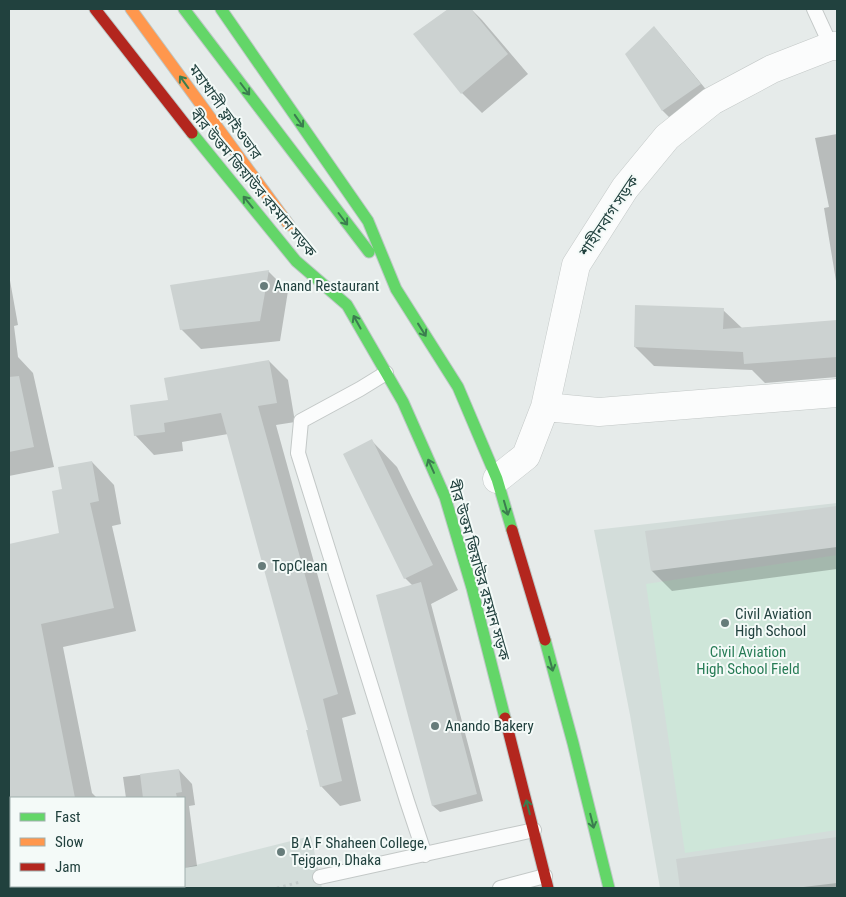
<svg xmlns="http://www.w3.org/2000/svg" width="846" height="897" font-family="'Roboto Condensed','Noto Sans Bengali',sans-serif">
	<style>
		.built { fill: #d3ddda }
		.green { fill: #cee6d9 }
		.shadow { fill: #0003 }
		.building { fill: #ccd2d1 }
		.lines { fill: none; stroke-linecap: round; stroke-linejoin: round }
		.lane-casing { stroke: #c3c8c7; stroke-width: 16 }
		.street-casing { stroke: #c3c8c7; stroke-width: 29 }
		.fast-casing { stroke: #bdc7c6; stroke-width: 13 }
		.slow-casing { stroke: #bdc7c6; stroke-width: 13 }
		.jam-casing { stroke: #bdc7c6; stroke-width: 13 }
		.path { stroke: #c2cbca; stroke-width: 3; stroke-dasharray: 2.5 4; stroke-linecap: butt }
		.lane { stroke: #fbfcfc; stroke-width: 14 }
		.street { stroke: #fbfcfc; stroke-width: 28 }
		.fast { stroke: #63d668; stroke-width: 11 }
		.slow { stroke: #ff974d; stroke-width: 11 }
		.jam { stroke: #b3261e; stroke-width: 11 }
		.oneway { stroke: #3b7d4f }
		.poi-dot { fill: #667c7a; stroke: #f4faf8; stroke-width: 2 }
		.labels { text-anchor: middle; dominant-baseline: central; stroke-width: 4; stroke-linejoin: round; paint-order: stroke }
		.street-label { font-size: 15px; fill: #21413e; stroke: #f4faf8 }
		.poi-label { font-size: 15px; fill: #21413e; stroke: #f4faf8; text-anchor: start }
		.park-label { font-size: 15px; fill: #277c56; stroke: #f4faf8 }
	</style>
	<rect width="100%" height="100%" fill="#e6ebea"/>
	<path class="built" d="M837,503V888H660L630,715L594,530Z
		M311,836L322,888H104L114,886H184V868Z"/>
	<path class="green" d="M837,555V830L685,853L646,584Z"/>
	<path class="shadow" d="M450,9H471L482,20L528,74L482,113L462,93L415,34Z
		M654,28L667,42L713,98L676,124L662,110Z
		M837,134V287L824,208L829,207L815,138Z
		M268,271L288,291L280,341L201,349L181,329Z
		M9,275L18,325L14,326L18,357L33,373L54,467L9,476Z
		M723,310L742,328L837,321V377L765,383L752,370L654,366L635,347Z
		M269,361L288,380L295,422L276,425L356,714L342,718L361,801L340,806L321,786L310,730L228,434L182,442L183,451L154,455L135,435L169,401Z
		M372,441L397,467L458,590L431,604L483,801L440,812L433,806L377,596L413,586L405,578Z
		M92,462L114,485L121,524L112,526L136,631L63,647L92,793L97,798H11V886H97L84,888H9V545L61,534L63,490Z
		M837,507V569L672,591L652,571L647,532Z
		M179,770L192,784L195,805L189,806L197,866L184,868V798H126L123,777Z
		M837,839V888H681L677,860Z"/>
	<path class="building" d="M448,9H471L508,54L461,94L413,34Z
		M654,26L701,84L662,111L625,54Z
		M269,270L260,321L180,330L170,285Z
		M635,305L724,308L723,329L837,320V357L744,364L743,352L634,347Z
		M269,360L277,403L258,406L338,694L323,699L342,781L320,787L306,730H308L221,413L164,423L165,432L134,436L130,405L168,400L164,378Z
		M19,376L34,447L9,452V377Z
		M372,439L433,565L404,579L343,454Z
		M92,461L99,501L90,503L114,608L41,624L75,798H9V544L59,533L52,491L62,489L58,467Z
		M837,506V547L651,571L645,531Z
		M421,582L477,794L432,806L376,595Z
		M179,769L182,792L176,793L177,798H143L140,774Z
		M837,837V883L795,888H680L676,859Z"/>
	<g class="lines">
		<defs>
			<path id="lane" d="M814,9L831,46
				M298,453L407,801L425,855
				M298,453L301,421L360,389L386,373
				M320,877L534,830
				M500,888L545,876"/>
			<path id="street" d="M545,407L599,412L837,393
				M497,479L526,456L545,407L576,265L625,188L667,137L712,101L772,69L831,46H837"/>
			<path id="fast" d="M184,9L369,252
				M221,9L368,221L396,289L458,387L497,479L512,530
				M192,133L296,261L347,305L403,402L445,497L472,588L505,718
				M545,640L573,743L609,888"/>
			<path id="slow" d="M131,9L289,225"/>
			<path id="jam" d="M95,9L192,133
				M512,530L545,640
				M505,718L548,888"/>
		</defs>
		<use href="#lane" class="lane-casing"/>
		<use href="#street" class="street-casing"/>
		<use href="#fast" class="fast-casing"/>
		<use href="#slow" class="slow-casing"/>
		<use href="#jam" class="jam-casing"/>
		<path class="path" d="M277,888L300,882"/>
		<use href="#lane" class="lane"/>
		<use href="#street" class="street"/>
		<use href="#fast" class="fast"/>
		<use href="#slow" class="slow"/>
		<use href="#jam" class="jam"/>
	</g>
	<defs><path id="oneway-shaft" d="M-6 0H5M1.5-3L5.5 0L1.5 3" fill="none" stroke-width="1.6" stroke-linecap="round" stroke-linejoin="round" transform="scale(1.25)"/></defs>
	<g class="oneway">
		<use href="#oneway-shaft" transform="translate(184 82) rotate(-126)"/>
		<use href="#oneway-shaft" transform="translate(245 89) rotate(53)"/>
		<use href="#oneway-shaft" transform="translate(299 121) rotate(55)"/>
		<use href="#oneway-shaft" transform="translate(248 202) rotate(-129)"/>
		<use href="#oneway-shaft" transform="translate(343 219) rotate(53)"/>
		<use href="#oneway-shaft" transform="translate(357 322) rotate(-119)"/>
		<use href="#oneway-shaft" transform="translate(422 330) rotate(58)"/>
		<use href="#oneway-shaft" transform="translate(431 466) rotate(-114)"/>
		<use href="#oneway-shaft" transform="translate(506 508) rotate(74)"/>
		<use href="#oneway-shaft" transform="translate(551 664) rotate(75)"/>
		<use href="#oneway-shaft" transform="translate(528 807) rotate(-104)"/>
		<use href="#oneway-shaft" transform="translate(592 821) rotate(76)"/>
	</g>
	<g class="poi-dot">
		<circle cx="264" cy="286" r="5"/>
		<circle cx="262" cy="566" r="5"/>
		<circle cx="725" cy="623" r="5"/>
		<circle cx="435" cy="726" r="5"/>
		<circle cx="281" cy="852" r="5"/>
	</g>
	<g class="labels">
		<g class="street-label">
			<text transform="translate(225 112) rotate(54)">মহাখালী ফ্লাইওভার</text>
			<text transform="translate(253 183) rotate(50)">বীর উত্তম জিয়াউর রহমান সড়ক</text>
			<text transform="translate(609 216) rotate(-56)">শাহীনবাগ সড়ক</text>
			<text transform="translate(479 570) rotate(74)">বীর উত্তম জিয়াউর রহমান সড়ক</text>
		</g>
		<g class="poi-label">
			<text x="274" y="286">Anand Restaurant</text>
			<text x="272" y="566">TopClean</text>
			<text x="735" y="614">Civil Aviation<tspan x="735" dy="17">High School</tspan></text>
			<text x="445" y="726">Anando Bakery</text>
			<text x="291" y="843">B A F Shaheen College,<tspan x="291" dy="17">Tejgaon, Dhaka</tspan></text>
		</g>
		<g class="park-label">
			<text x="748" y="652">Civil Aviation<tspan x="748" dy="17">High School Field</tspan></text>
		</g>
	</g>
	<rect width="846" height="897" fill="none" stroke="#21413e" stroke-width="20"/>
	<rect x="10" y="797" width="175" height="90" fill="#f4faf8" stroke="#a0b0ae"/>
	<rect x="20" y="813" width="25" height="8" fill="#63d668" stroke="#a0b0ae"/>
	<text x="55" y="822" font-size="15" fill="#21413e">Fast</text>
	<rect x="20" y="838" width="25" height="8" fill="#ff974d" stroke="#a0b0ae"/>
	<text x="55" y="847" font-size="15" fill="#21413e">Slow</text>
	<rect x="20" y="863" width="25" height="8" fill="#b3261e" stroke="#a0b0ae"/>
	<text x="55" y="872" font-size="15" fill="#21413e">Jam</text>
</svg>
